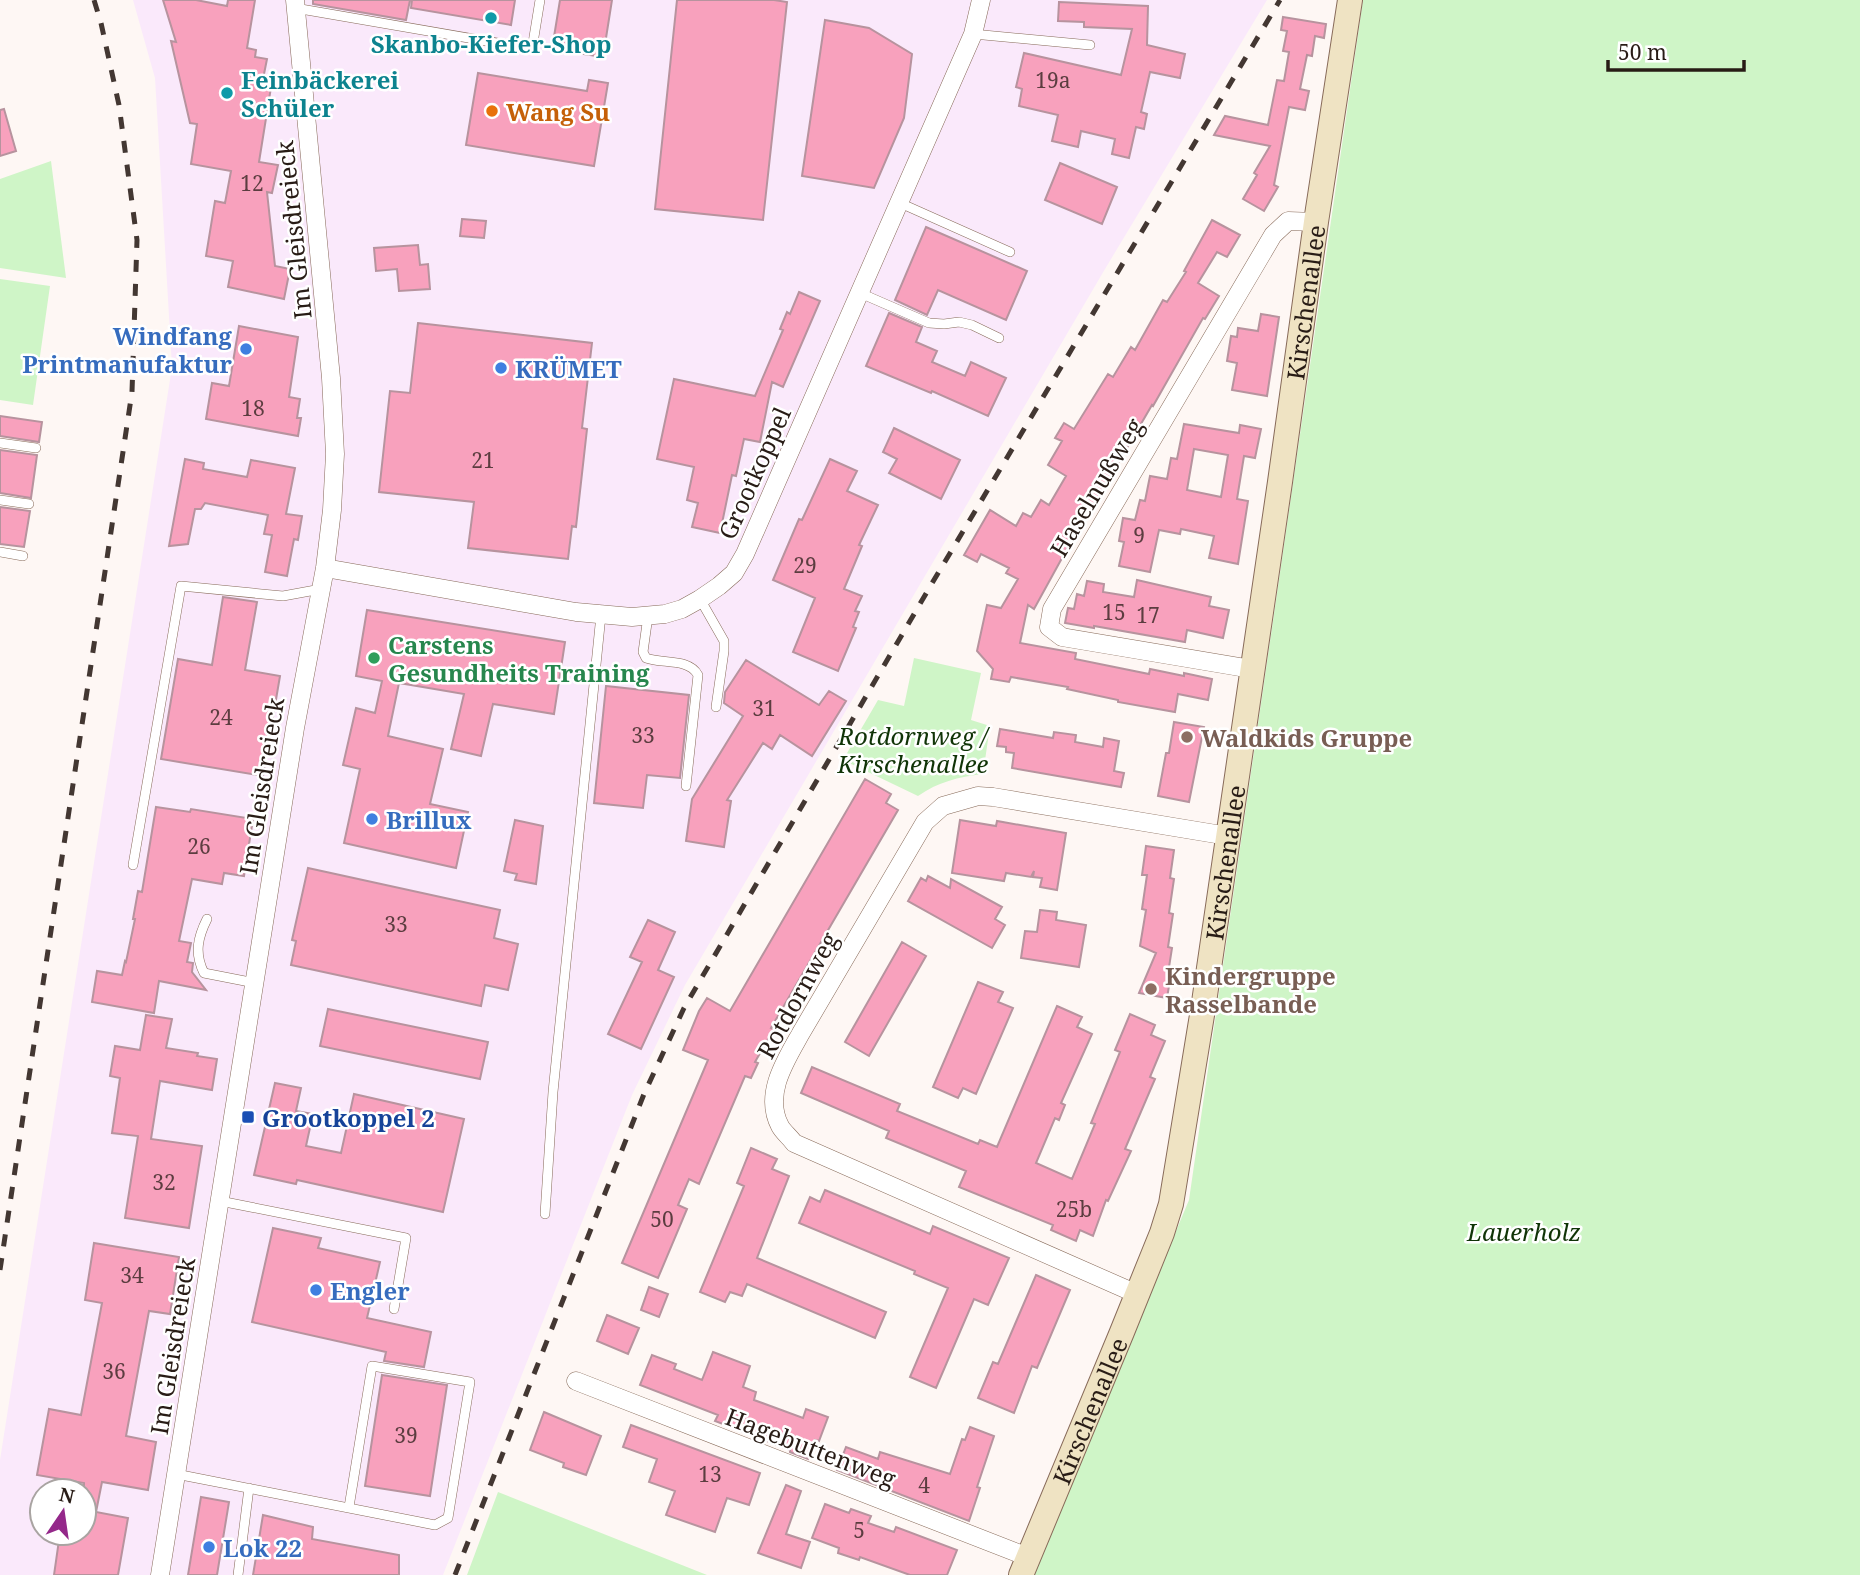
<svg xmlns="http://www.w3.org/2000/svg" width="1860" height="1575" font-family="'Noto Serif',serif">
	<style>
		.commercial { fill: #fae9fb; fill-rule: evenodd }
		.green { fill: #cff5c7 }
		.building { fill: #f8a1bd; stroke: #b7939e; stroke-width: 2; fill-rule: evenodd }
		.lines { fill: none; stroke-linecap: round; stroke-linejoin: round }
		.lane-casing { stroke: #876a59; stroke-width: 10 }
		.street-casing { stroke: #876a59; stroke-width: 19 }
		.secondary-casing { stroke: #876a59; stroke-width: 26 }
		.lane { stroke: #fff; stroke-width: 9 }
		.street { stroke: #fff; stroke-width: 18 }
		.secondary { stroke: #efe3c3; stroke-width: 24 }
		.rail { stroke: #433732; stroke-width: 5; stroke-dasharray: 12 12; stroke-linecap: butt }
		.culture-dot { fill: #0f9aa8; stroke: #fff; stroke-width: 2.5 }
		.food-dot { fill: #e8710a; stroke: #fff; stroke-width: 2.5 }
		.shop-dot { fill: #3f7fe0; stroke: #fff; stroke-width: 2.5 }
		.leisure-dot { fill: #2e9e5b; stroke: #fff; stroke-width: 2.5 }
		.education-dot { fill: #8d6e63; stroke: #fff; stroke-width: 2.5 }
		.transit-dot { fill: #1a4fb4; stroke: #fff; stroke-width: 2.5 }
		.labels { text-anchor: middle; dominant-baseline: central; stroke-width: 5; stroke-linejoin: round; paint-order: stroke }
		.number-label { font-size: 21px; fill: #5c3d40 }
		.culture-label { font-size: 24px; font-weight: bold; fill: #0d838f; stroke: #fff }
		.food-label { font-size: 24px; font-weight: bold; fill: #c56008; stroke: #fff; text-anchor: start }
		.street-label { font-size: 24px; fill: #281c16; stroke: #fff }
		.shop-label { font-size: 24px; font-weight: bold; fill: #366cbe; stroke: #fff; text-anchor: start }
		.leisure-label { font-size: 24px; font-weight: bold; fill: #27864d; stroke: #fff; text-anchor: start }
		.park-label { font-size: 24px; font-style: italic; fill: #103407; stroke: #fff }
		.education-label { font-size: 24px; font-weight: bold; fill: #785e54; stroke: #fff; text-anchor: start }
		.transit-label { font-size: 24px; font-weight: bold; fill: #164399; stroke: #fff; text-anchor: start }
	</style>
	<rect width="100%" height="100%" fill="#fef7f4"/>
	<path class="commercial" d="M133,0H1267L1105,269L685,985L632,1095L443,1575H0V1460L172,367L155,78ZM42,1491H84V1533H42Z"/>
	<path class="green" d="M1363,0H1860V1575H1032L1189,1200Z
		M51,161L66,278L0,268V179Z
		M0,279L50,286L33,405L0,400Z
		M914,658L981,673L971,720L990,726L983,774C958,777 938,782 918,796L843,760L878,700L904,706Z
		M498,1492L707,1575H467Z"/>
	<path class="building" d="M163,0H196L227,6L228,0H255L247,48L256,50L255,57L267,59L263,79L272,81L259,162L278,165L272,193L267,192L275,266L290,269L284,299L228,287L233,261L206,256L215,201L225,203L231,171L191,164L197,124L190,123L171,41L176,42Z
		M313,0H410L406,20L313,4Z
		M412,0H515L511,25L411,8Z
		M560,0H612L603,57L552,49Z
		M677,0H774L787,2L763,220L655,209Z
		M1059,2L1148,6L1147,45L1185,54L1180,78L1150,72L1141,112L1147,114L1144,129L1136,127L1129,158L1112,154L1115,139L1081,131L1078,147L1052,141L1058,115L1019,106L1022,89L1016,87L1024,53L1121,75L1132,29L1084,27V22L1058,21Z
		M1283,17L1326,24L1324,38L1315,36L1312,56L1307,55L1300,89L1309,91L1305,110L1289,107L1274,185L1278,187L1264,211L1243,199L1257,175L1254,173L1270,146L1214,135L1225,116L1268,125L1277,80L1284,81L1289,52L1283,51L1287,31L1281,30Z
		M825,20L869,28L912,54L904,118L874,188L802,176Z
		M478,73L587,91L589,80L608,83L594,166L466,145Z
		M4,109L16,151L0,156V110Z
		M1060,163L1117,187L1102,224L1045,200Z
		M462,219L486,221L484,238L460,236Z
		M1212,220L1240,235L1227,257L1217,252L1198,283L1219,296L1205,319L1203,318L1153,406L1152,405L1099,496L1085,519L1084,518L1034,609L1028,605L1020,643L1076,653L1075,659L1149,674L1150,669L1184,676V673L1212,679L1208,700L1178,694L1175,712L1118,702V700L1067,689L1068,687L1011,677L1009,682L991,679L993,669L977,651L987,605L1001,608L1018,579L1006,573L1009,568L981,554L977,562L964,555L990,510L1016,526L1023,513L1031,517L1041,500L1049,505L1066,476L1048,465L1062,441L1055,438L1064,423L1074,429L1108,374L1113,377L1131,347L1135,350L1163,300L1167,302L1186,272L1184,271Z
		M926,227L1027,271L1006,320L938,290L927,315L895,300Z
		M418,245L420,265L428,264L430,289L399,291L397,269L376,271L374,248Z
		M799,292L820,301L783,387L772,382L760,442L744,439L736,476L732,475L720,533L692,527L698,503L687,500L694,467L657,459L674,379L755,396L783,330L780,329L787,312L790,314Z
		M889,313L922,327L916,342L937,351L932,362L965,376L971,362L1006,378L988,416L932,391L931,393L866,366Z
		M1261,314L1279,317L1267,396L1232,390L1237,363L1227,361L1231,336L1237,337L1238,328L1258,331Z
		M418,323L592,343L582,428L587,429L576,527L572,526L568,559L468,548L474,502L379,492L390,391L410,393Z
		M239,326L298,337L289,397L300,399L297,418H301L298,436L206,419L212,383L229,386Z
		M0,416L42,422L39,442L0,436Z
		M1184,424L1239,433L1240,425L1261,429L1255,458L1244,456L1237,499L1248,501L1238,564L1209,558L1214,536L1181,529L1180,534L1159,530L1150,572L1119,566L1124,542L1119,541L1123,518L1135,520L1140,500L1145,501L1150,476L1167,479L1171,458L1177,459ZM1194,449L1228,455L1221,497L1187,490Z
		M894,428L960,460L941,499L889,473L897,459L883,452Z
		M0,450L37,455L31,498L0,493Z
		M185,459L204,463L203,469L247,477L251,460L295,468L286,514L302,516L298,540L294,539L287,576L265,572L272,535L264,534L268,515L205,503L201,509H195L188,544L169,546Z
		M830,459L857,471L847,491L878,505L859,545L862,546L844,589L862,596L855,611L859,612L853,627L856,628L838,671L793,652L815,598L773,580L799,519L802,520Z
		M0,507L30,511L24,547L0,544Z
		M1137,580L1211,597L1209,606L1229,610L1223,638L1187,630L1185,642L1094,626V628L1065,623L1068,608L1074,609L1077,594L1084,596L1087,581L1104,584L1103,592L1134,597Z
		M223,597L257,602L245,670L280,676L263,776L161,759L178,659L212,665Z
		M367,610L565,642L554,714L493,704L481,756L451,749L464,694L399,683L388,736L443,749L430,804L468,812L456,868L344,843L360,769L343,765L356,708L375,713L382,681L356,676Z
		M746,660L819,705L829,691L846,701L812,756L780,735L772,749L763,743L727,800L731,801L724,847L686,841L692,799L743,716L724,703L725,692Z
		M606,686L689,695L680,778L647,775L643,808L594,803Z
		M1174,722L1204,727L1189,802L1158,796L1166,753H1169Z
		M1000,729L1053,738L1054,732L1076,735L1075,742L1103,747L1104,738L1119,741L1114,771L1124,773L1121,787L1012,768L1014,753L1006,752V747L997,746Z
		M865,779L891,794L886,803L898,810L771,1028L774,1029L755,1062L758,1063L751,1078L745,1076L699,1184L689,1179L678,1205L687,1209L658,1278L622,1263L708,1060L683,1050L699,1011L707,998L730,1011Z
		M156,807L190,812L191,809L253,819L244,876L224,873L222,884L192,879L179,941L191,943L187,962L193,963L192,972L206,990L159,981L154,1013L92,1002L97,971L122,975L125,961L126,962L135,919H133L138,891L142,892Z
		M515,820L543,826L536,884L515,880L517,874L504,871Z
		M960,820L996,826L997,821L1066,833L1057,890L1040,887L1042,878L1033,877L1034,871L1031,877L1006,873L1004,881L952,873Z
		M1146,846L1174,850L1170,878L1174,879L1169,913L1173,914L1168,947L1172,948L1167,980H1170L1167,998L1139,993L1156,953L1140,946L1146,910L1142,909L1147,875H1142Z
		M308,868L500,910L494,938L518,944L508,990L485,985L481,1006L291,965L296,941L292,940Z
		M928,876L950,888L951,879L1002,907L995,919L1005,925L992,948L908,901L921,878L926,881Z
		M1040,910L1057,912L1056,920L1086,925L1079,967L1021,958L1025,931L1037,932Z
		M648,920L675,932L658,970L674,977L641,1049L608,1034L642,962L630,957Z
		M902,942L926,956L869,1056L845,1042Z
		M978,982L1003,992L998,1002L1013,1008L976,1094L963,1088L958,1098L933,1087Z
		M1057,1006L1082,1017L1077,1027L1092,1034L1061,1103L1065,1105L1059,1120L1055,1118L1036,1163L1072,1179L1095,1124L1091,1123L1120,1052L1115,1050L1130,1014L1155,1025L1151,1035L1165,1041L1150,1077L1155,1079L1125,1149L1131,1151L1108,1201L1106,1200L1093,1236L1080,1230L1076,1241L1051,1230L1053,1225L959,1187L966,1171L886,1138L889,1131L801,1093L812,1067L900,1104L897,1111L978,1144L980,1140L997,1147Z
		M328,1009L488,1042L480,1079L320,1046Z
		M146,1015L172,1019L166,1048L198,1053L197,1056L217,1059L212,1090L160,1081L151,1139L202,1146L189,1228L125,1218L138,1136L112,1133L120,1078L110,1076L115,1046L140,1050Z
		M275,1083L301,1088L296,1111L313,1114L306,1146L341,1153L354,1094L464,1119L443,1212L297,1180L296,1184L254,1175Z
		M751,1148L777,1159L772,1169L789,1176L757,1258L886,1312L875,1338L747,1284L742,1296L730,1292L725,1302L700,1292L744,1186L737,1183Z
		M825,1190L930,1234L933,1226L1009,1258L988,1305L974,1299L936,1388L910,1377L948,1288L914,1274L915,1271L799,1223L810,1197L820,1202Z
		M273,1228L321,1238L318,1248L380,1262L367,1318L431,1332L424,1367L384,1361L386,1352L252,1322Z
		M94,1243L179,1257L170,1314L149,1311L126,1436L156,1442L148,1490L102,1482L96,1512L128,1518L118,1575H54L60,1533H84V1483L37,1475L49,1409L81,1415L102,1303L85,1300Z
		M1036,1275L1070,1290L1037,1368L1032,1366L1014,1413L978,1398L993,1362L998,1364Z
		M649,1287L668,1294L659,1317L641,1310Z
		M607,1315L639,1328L628,1354L597,1341Z
		M713,1352L750,1366L743,1387L756,1392L754,1400L803,1418L806,1409L828,1417L819,1441L815,1440L808,1459L790,1452V1450L715,1421L718,1415L640,1385L652,1355L676,1364L674,1369L702,1380Z
		M382,1375L447,1385L430,1496L365,1486Z
		M544,1412L601,1436L586,1475L563,1467L564,1463L530,1450Z
		M631,1425L760,1473L749,1505L727,1498L715,1532L666,1515L675,1491L649,1482L657,1459L623,1447Z
		M970,1427L994,1436L977,1487L980,1488L969,1521L837,1470L846,1447L878,1459L880,1452L950,1474L962,1439L965,1440Z
		M786,1485L801,1491L786,1534L810,1542L801,1568L758,1553Z
		M201,1497L229,1502L217,1575H188Z
		M825,1504L849,1513L851,1509L871,1516L868,1523L894,1532L896,1527L957,1550L947,1575H910L860,1557L859,1560L838,1553L839,1548L812,1538Z
		M263,1515L313,1527L312,1539L399,1555V1575H253Z"/>
	<g class="lines">
		<defs>
			<path id="lane" d="M295,8L532,49L540,0
				M973,34L1090,45
				M900,203L1010,252
				M860,293L929,323L944,324L959,322L972,325L999,338
				M0,443L36,448
				M0,500L29,504
				M0,552L23,556
				M700,599L724,641V651L716,707
				M648,616L643,652L646,658C662,664 689,658 698,675L686,786
				M133,865L181,586L283,596L321,589
				M207,919C198,937 194,953 204,973L255,983
				M220,1201L406,1238L394,1309
				M545,1214L553,1092L601,615
				M176,1474L435,1525L448,1518L470,1382L372,1366L349,1507
				M238,1575L249,1488"/>
			<path id="street" d="M325,568L576,612L632,617L665,614L682,609L700,599L719,586L734,573L745,554L973,34L981,0
				M1252,669L1062,637L1049,627L1052,609L1273,235L1288,221L1316,222
				M1137,1294L794,1143C790,1137 783,1132 780,1126C763,1094 786,1060 801,1033L925,822L943,806L978,796L993,797L1228,836
				M576,1381L1028,1557
				M160,1575L295,728L325,568L332,510L335,454L331,378L295,0"/>
			<g id="secondary">
				<path id="s1" d="M1021,1575L1122,1332L1162,1233L1171,1204L1203,1009L1280,482L1316,222L1350,0"/>
			</g>
		</defs>
		<use href="#lane" class="lane-casing"/>
		<use href="#street" class="street-casing"/>
		<use href="#secondary" class="secondary-casing"/>
		<use href="#lane" class="lane"/>
		<use href="#street" class="street"/>
		<use href="#secondary" class="secondary"/>
		<path class="rail" d="M0,1270L132,392L137,240L119,105L101,23L94,0
			M455,1575L644,1094L684,1008L931,585L1280,0"/>
	</g>
	<g class="culture-dot">
		<circle cx="491" cy="18" r="7"/>
		<circle cx="227" cy="93" r="7"/>
	</g>
	<circle class="food-dot" cx="492" cy="111" r="7"/>
	<g class="shop-dot">
		<circle cx="246" cy="349" r="7"/>
		<circle cx="501" cy="368" r="7"/>
		<circle cx="372" cy="819" r="7"/>
		<circle cx="316" cy="1290" r="7"/>
		<circle cx="209" cy="1547" r="7"/>
	</g>
	<circle class="leisure-dot" cx="374" cy="658" r="7"/>
	<g class="education-dot">
		<circle cx="1187" cy="737" r="7"/>
		<circle cx="1151" cy="989" r="7"/>
	</g>
	<rect class="transit-dot" x="241" y="1110" width="14" height="14" rx="3.5"/>
	<g class="labels">
		<g class="number-label">
			<text x="1053" y="80">19a</text>
			<text x="252" y="183">12</text>
			<text x="253" y="408">18</text>
			<text x="483" y="460">21</text>
			<text x="1139" y="535">9</text>
			<text x="805" y="565">29</text>
			<text x="1114" y="612">15</text>
			<text x="1148" y="615">17</text>
			<text x="764" y="708">31</text>
			<text x="221" y="717">24</text>
			<text x="643" y="735">33</text>
			<text x="199" y="846">26</text>
			<text x="396" y="924">33</text>
			<text x="164" y="1182">32</text>
			<text x="1074" y="1209">25b</text>
			<text x="662" y="1219">50</text>
			<text x="132" y="1275">34</text>
			<text x="114" y="1371">36</text>
			<text x="406" y="1435">39</text>
			<text x="710" y="1474">13</text>
			<text x="924" y="1485">4</text>
			<text x="859" y="1530">5</text>
		</g>
		<g class="culture-label">
			<text x="491" y="43">Skanbo-Kiefer-Shop</text>
			<text x="241" y="79" text-anchor="start">Feinbäckerei<tspan x="241" dy="28">Schüler</tspan></text>
		</g>
		<g class="food-label">
			<text x="506" y="111">Wang Su</text>
		</g>
		<g class="street-label">
			<text transform="translate(293 230) rotate(-96)">Im Gleisdreieck</text>
			<text stroke="none"><textPath href="#s1" startOffset="1312">Kirschenallee</textPath></text>
			<text transform="translate(754 473) rotate(-66)">Grootkoppel</text>
			<text transform="translate(1096 487) rotate(-59)">Haselnußweg</text>
			<text transform="translate(261 786) rotate(-81)">Im Gleisdreieck</text>
			<text stroke="none"><textPath href="#s1" startOffset="746">Kirschenallee</textPath></text>
			<text transform="translate(797 995) rotate(-61)">Rotdornweg</text>
			<text transform="translate(172 1346) rotate(-81)">Im Gleisdreieck</text>
			<text stroke="none"><textPath href="#s1" startOffset="178">Kirschenallee</textPath></text>
			<text transform="translate(811 1447) rotate(21)">Hagebuttenweg</text>
		</g>
		<g class="shop-label">
			<text x="232" y="335" text-anchor="end">Windfang<tspan x="232" dy="28">Printmanufaktur</tspan></text>
			<text x="515" y="368">KRÜMET</text>
			<text x="386" y="819">Brillux</text>
			<text x="330" y="1290">Engler</text>
			<text x="223" y="1547">Lok 22</text>
		</g>
		<g class="leisure-label">
			<text x="388" y="644">Carstens<tspan x="388" dy="28">Gesundheits Training</tspan></text>
		</g>
		<g class="park-label">
			<text x="913" y="735">Rotdornweg /<tspan x="913" dy="28">Kirschenallee</tspan></text>
			<text x="1524" y="1231">Lauerholz</text>
		</g>
		<g class="education-label">
			<text x="1201" y="737">Waldkids Gruppe</text>
			<text x="1165" y="975">Kindergruppe<tspan x="1165" dy="28">Rasselbande</tspan></text>
		</g>
		<g class="transit-label">
			<text x="262" y="1117">Grootkoppel 2</text>
		</g>
	</g>
	<g transform="translate(63 1512) rotate(13)"><circle r="33" fill="#ffffff" stroke="#a9a4a2" stroke-width="2"/>
	<path d="M0-5L12 26L0 18L-12 26Z" fill="#94288a"/>
	<text y="-10" font-size="19" font-weight="bold" text-anchor="middle" fill="#281c16">N</text>
	</g>
	<path d="M1608 60v10h136v-10" fill="none" stroke="#281c16" stroke-width="3.5"/>
	<text x="1618" y="60" font-size="21" fill="#281c16" stroke="#ffffff" stroke-width="5" paint-order="stroke">50 m</text>
</svg>
